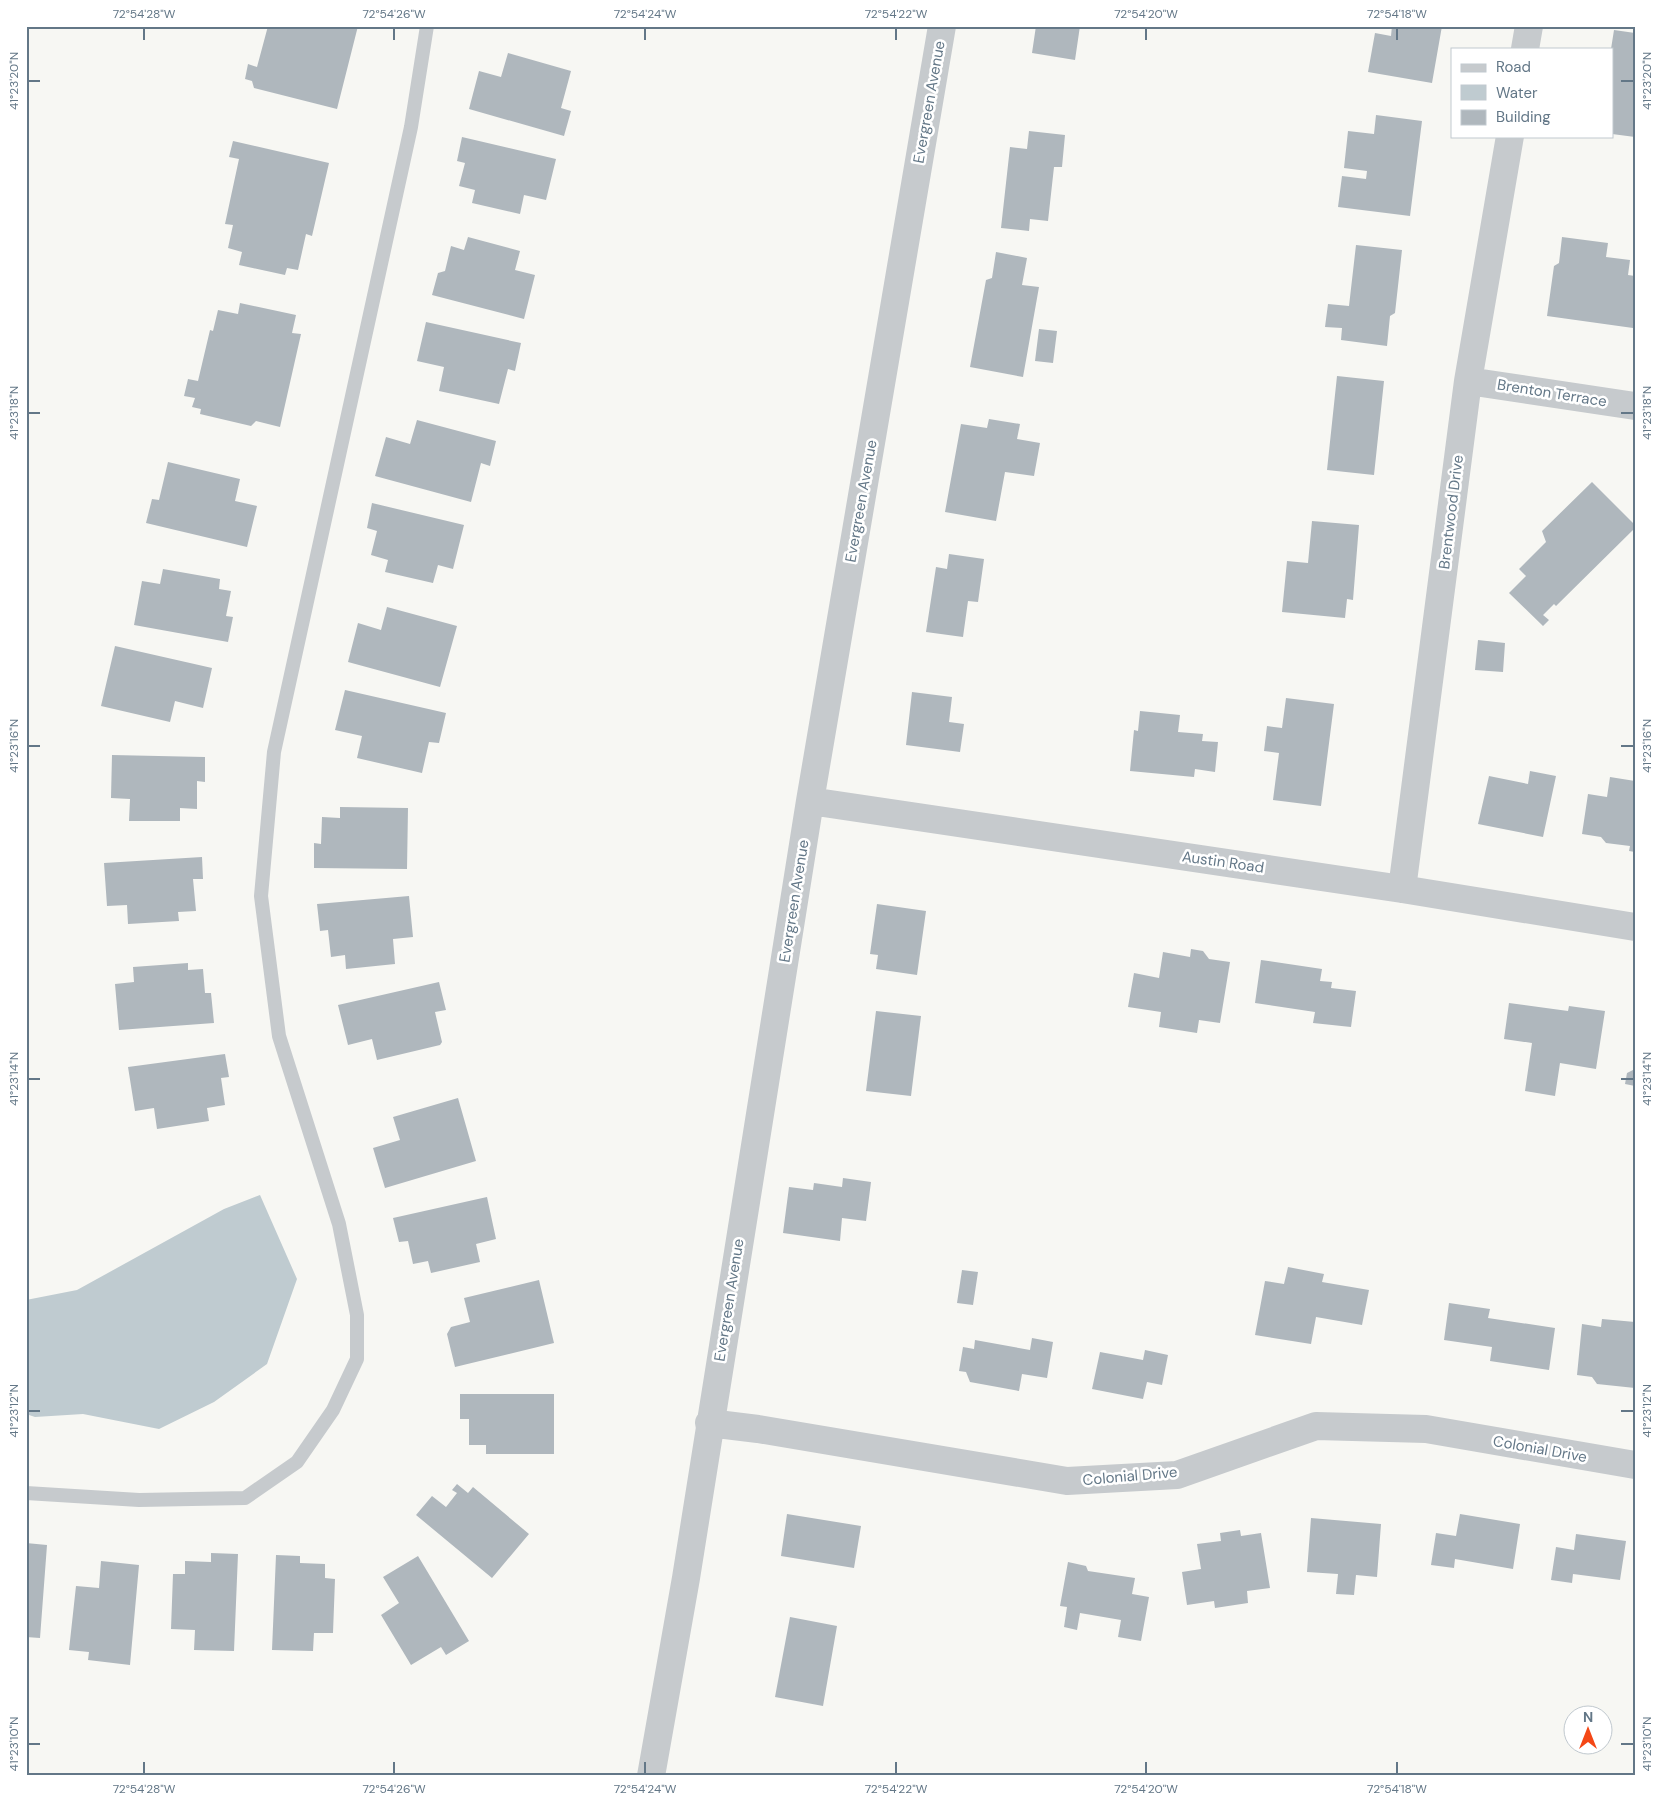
<svg xmlns="http://www.w3.org/2000/svg" width="1661" height="1802" font-family="'DM Sans',sans-serif">
	<style>
		.water { fill: #bfcbd0 }
		.building { fill: #afb7bd }
		.lines { fill: none; stroke-linecap: round; stroke-linejoin: round }
		.lane { stroke: #c6cacd; stroke-width: 14 }
		.street { stroke: #c6cacd; stroke-width: 28 }
		.ticks { fill: none; stroke: #637787; stroke-width: 2 }
		.labels { text-anchor: middle; dominant-baseline: central; stroke-width: 5; stroke-linejoin: round; paint-order: stroke }
		.street-label { font-size: 15px; fill: #637787; stroke: #fff }
		.neatline { fill: none; stroke: #637787; stroke-width: 2 }
		.ticks-label { font-size: 12px; text-anchor: middle; fill: #637787 }
	</style>
	<rect width="100%" height="100%" fill="#f7f7f3"/>
	<path class="water" d="M260,1195L297,1279L267,1364L214,1402L159,1429L83,1414L35,1417L26,1414V1300L77,1290L224,1209Z"/>
	<path class="building" d="M268,26H358L337,109L254,88L252,81L245,79L248,64L257,67Z
		M1036,26H1080L1075,60L1032,53Z
		M1392,26H1442L1432,83L1368,72L1375,33L1391,36Z
		M1614,30L1635,33V137L1612,134L1611,49Z
		M508,53L571,71L561,108L571,111L564,136L469,109L479,71L501,77Z
		M1376,115L1422,121L1410,216L1338,207L1342,176L1366,179L1367,171L1344,168L1348,131L1374,134Z
		M1029,131L1065,135L1062,167H1054L1048,221L1030,219L1029,231L1001,228L1010,147L1027,149Z
		M462,137L556,159L546,200L524,195L520,214L472,203L475,190L459,186L465,163L457,161Z
		M233,141L329,163L312,236L306,234L298,270L287,268L285,275L239,265L242,252L228,248L233,225L225,224L239,159L229,157Z
		M468,237L520,251L515,270L535,275L524,319L432,295L438,273L445,271L451,246L464,250Z
		M1562,237L1608,243L1606,257L1630,260L1628,275L1635,276V326L1633,328L1547,316L1554,266L1559,263Z
		M1356,245L1402,250L1395,313L1390,316L1387,346L1341,340L1342,328L1325,327L1328,304L1349,306Z
		M996,252L1027,258L1022,285L1039,287L1023,377L970,367L986,280L992,278Z
		M240,303L296,315L292,333L301,334L280,427L256,421L251,426L200,414L201,409L192,407L195,398L184,396L188,379L198,381L210,330L213,331L218,310L238,314Z
		M426,322L521,343L515,371L508,369L499,404L439,391L444,367L417,361Z
		M1039,329L1057,331L1053,363L1035,361Z
		M1337,376L1384,381L1374,475L1327,470Z
		M989,419L1020,424L1017,439L1040,443L1034,476L1005,472L996,521L945,512L961,424L987,428Z
		M417,420L496,441L490,466L481,463L471,502L375,476L386,437L410,444Z
		M168,462L240,479L235,501L257,506L247,547L146,523L152,499L159,500Z
		M1592,482L1635,525V528L1556,606L1554,604L1543,615L1549,620L1543,626L1509,593L1526,576L1519,569L1546,542L1542,531Z
		M372,503L464,525L453,569L438,565L433,583L385,572L388,560L371,555L377,531L367,528Z
		M1312,521L1359,525L1353,600L1347,599L1345,618L1282,612L1287,561L1308,563Z
		M949,554L984,559L978,602L968,601L963,637L926,632L936,567L947,569Z
		M163,569L220,579L219,589L231,591L226,616L233,617L228,642L134,625L142,581L160,584Z
		M387,607L457,626L440,687L348,662L358,623L381,630Z
		M1478,640L1505,643L1503,672L1475,670Z
		M115,646L212,668L203,708L175,701L170,722L101,706Z
		M345,690L446,713L439,743L429,742L422,773L357,758L362,736L335,730Z
		M912,692L952,697L949,722L964,724L960,752L906,745Z
		M1286,698L1334,704L1321,806L1273,800L1279,753L1264,751L1267,726L1282,728Z
		M1140,711L1180,715L1178,732L1203,734L1202,741L1218,742L1215,772L1195,769L1194,777L1130,771L1134,730L1138,731Z
		M112,755L205,757V782L197,781V809L180,808V821H129L130,799L111,798Z
		M1530,771L1556,776L1543,837L1478,824L1489,776L1528,784Z
		M1610,777L1635,781V852L1629,851L1630,846L1606,843L1601,837L1582,834L1588,794L1607,797Z
		M340,807L408,808L407,869L314,868V843L321,844L322,817L340,818Z
		M202,857L203,879H193L196,911L178,912L179,921L128,924L127,905L107,906L104,863Z
		M409,896L413,937L393,939L395,964L346,969L345,955L331,957L328,930L320,931L317,904Z
		M877,904L926,911L917,975L876,969L878,955L870,954Z
		M1191,949L1203,951L1209,959L1230,962L1220,1023L1199,1020L1197,1033L1159,1027L1161,1012L1128,1007L1134,973L1159,978L1163,952L1190,957Z
		M1261,960L1322,969L1320,981L1332,982L1331,988L1356,991L1351,1027L1313,1023L1315,1012L1255,1003Z
		M188,963V970L203,969L205,993H211L214,1023L119,1030L115,984L134,982L133,967Z
		M439,982L446,1010L435,1012L442,1042L440,1045L377,1060L372,1039L348,1045L338,1005Z
		M1509,1003L1568,1011L1569,1006L1605,1011L1596,1069L1560,1063L1555,1096L1525,1091L1532,1043L1504,1039Z
		M876,1011L921,1016L911,1096L866,1091Z
		M225,1054L229,1077L221,1078L225,1105L207,1108L209,1121L157,1129L154,1108L135,1111L128,1067Z
		M1634,1063L1635,1086L1625,1084L1627,1073L1633,1070Z
		M458,1098L476,1161L385,1188L373,1148L400,1140L393,1117Z
		M843,1178L871,1182L866,1221L842,1218L840,1241L783,1233L789,1187L813,1190L814,1183L842,1187Z
		M487,1197L496,1239L476,1244L480,1262L431,1273L428,1261L413,1264L408,1241L399,1242L393,1218Z
		M1288,1267L1324,1274L1322,1282L1369,1290L1362,1325L1316,1317L1311,1344L1255,1335L1265,1281L1284,1284Z
		M962,1270L978,1272L973,1305L957,1303Z
		M539,1280L554,1343L455,1367L447,1334L451,1327L470,1322L464,1298Z
		M1449,1303L1490,1309L1488,1318L1555,1328L1549,1370L1490,1361L1492,1347L1444,1340Z
		M1602,1319L1635,1322V1388L1597,1384L1592,1377L1577,1375L1582,1324L1601,1327Z
		M1032,1338L1053,1342L1047,1378L1022,1374L1019,1391L970,1382L966,1372L959,1371L963,1347L974,1349L975,1340L1030,1350Z
		M1145,1350L1168,1355L1162,1385L1147,1382L1143,1399L1092,1389L1100,1352L1143,1360Z
		M460,1394H554V1454H486V1445H469V1419H460Z
		M457,1484L468,1493L473,1487L529,1534L492,1578L416,1515L432,1496L446,1507L457,1493L452,1490Z
		M787,1514L861,1526L854,1568L781,1556Z
		M1460,1514L1520,1524L1513,1569L1455,1559L1454,1568L1431,1565L1436,1533L1456,1536Z
		M1311,1518L1381,1524L1377,1577L1356,1575L1354,1595L1336,1594L1338,1574L1307,1572Z
		M1240,1530L1241,1536L1261,1533L1270,1588L1247,1591L1248,1603L1215,1608L1214,1601L1187,1605L1182,1572L1201,1569L1197,1544L1221,1541L1220,1533Z
		M1576,1534L1626,1541L1620,1580L1573,1574L1572,1583L1551,1580L1556,1547L1574,1550Z
		M26,1543L47,1545L40,1638L26,1637Z
		M211,1553L238,1554L234,1651L194,1650L195,1630L171,1629L173,1574H185V1561L211,1562Z
		M276,1555L300,1556V1563L325,1564V1578L335,1579L333,1633H314L313,1651L272,1650Z
		M418,1556L469,1641L446,1655L441,1647L411,1665L381,1615L399,1603L383,1577Z
		M101,1561L139,1565L130,1665L88,1660L89,1652L69,1650L76,1586L99,1588Z
		M1068,1562L1086,1566L1088,1571L1135,1578L1132,1594L1149,1597L1141,1641L1118,1637L1121,1620L1080,1613L1077,1630L1064,1627L1067,1607L1060,1606Z
		M790,1617L837,1626L823,1706L775,1697Z"/>
	<g class="lines">
		<path class="lane" d="M26,1493L139,1500L245,1498L297,1462L333,1410L357,1359V1315L339,1224L279,1036L261,896L274,752L411,127L427,26"/>
		<path class="street" d="M1525,49L1529,26
			M1468,381L1635,406
			M810,801L1402,889L1635,927
			M1402,889L1468,381L1510,136
			M709,1423L758,1429L1067,1481L1177,1475L1316,1426L1426,1429L1635,1465
			M651,1776L686,1578L810,801L942,26"/>
	</g>
	<path class="ticks" d="M144,28V40M394,28V40M645,28V40M896,28V40M1146,28V40M1397,28V40M28,81H40M1621,81H1634M28,413H40M1621,413H1634M28,746H40M1621,746H1634M28,1079H40M1621,1079H1634M28,1411H40M1621,1411H1634M28,1744H40M1621,1744H1634M144,1762V1774M394,1762V1774M645,1762V1774M896,1762V1774M1146,1762V1774M1397,1762V1774"/>
	<g class="labels">
		<g class="street-label">
			<text transform="translate(929 102) rotate(-80)">Evergreen Avenue</text>
			<text transform="translate(1552 393) rotate(9)">Brenton Terrace</text>
			<text transform="translate(861 501) rotate(-80)">Evergreen Avenue</text>
			<text transform="translate(1451 512) rotate(-83)">Brentwood Drive</text>
			<text transform="translate(1223 862) rotate(8)">Austin Road</text>
			<text transform="translate(794 901) rotate(-81)">Evergreen Avenue</text>
			<text transform="translate(729 1300) rotate(-81)">Evergreen Avenue</text>
			<text transform="translate(1540 1449) rotate(10)">Colonial Drive</text>
			<text transform="translate(1130 1476) rotate(-5)">Colonial Drive</text>
		</g>
	</g>
	<rect width="1661" height="1802" fill="none" stroke="#ffffff" stroke-width="55"/>
	<rect x="1451" y="48" width="162" height="90" fill="#ffffff" stroke="#c1c9cf"/>
	<rect x="1461" y="64" width="25" height="8" fill="#c6cacd" stroke="#c1c9cf"/>
	<text x="1496" y="72" font-size="15" fill="#637787">Road</text>
	<rect x="1461" y="85" width="25" height="15" fill="#bfcbd0" stroke="#c1c9cf"/>
	<text x="1496" y="98" font-size="15" fill="#637787">Water</text>
	<rect x="1461" y="110" width="25" height="15" fill="#afb7bd" stroke="#c1c9cf"/>
	<text x="1496" y="122" font-size="15" fill="#637787">Building</text>
	<g transform="translate(1588 1730)"><circle r="24" fill="#ffffff" stroke="#c1c9cf"/>
	<path d="M0-4L9 19L0 12L-9 19Z" fill="#f44716"/>
	<text y="-8" font-size="14" font-weight="bold" text-anchor="middle" fill="#637787">N</text>
	</g>
	<rect x="28" y="28" width="1606" height="1746" class="neatline"/>
	<g class="ticks-label">
		<text x="144" y="18">72°54'28"W</text>
		<text x="394" y="18">72°54'26"W</text>
		<text x="645" y="18">72°54'24"W</text>
		<text x="896" y="18">72°54'22"W</text>
		<text x="1146" y="18">72°54'20"W</text>
		<text x="1397" y="18">72°54'18"W</text>
		<text transform="translate(14 81) rotate(-90)" y="4">41°23'20"N</text>
		<text transform="translate(1647 81) rotate(-90)" y="4">41°23'20"N</text>
		<text transform="translate(14 413) rotate(-90)" y="4">41°23'18"N</text>
		<text transform="translate(1647 413) rotate(-90)" y="4">41°23'18"N</text>
		<text transform="translate(14 746) rotate(-90)" y="4">41°23'16"N</text>
		<text transform="translate(1647 746) rotate(-90)" y="4">41°23'16"N</text>
		<text transform="translate(14 1079) rotate(-90)" y="4">41°23'14"N</text>
		<text transform="translate(1647 1079) rotate(-90)" y="4">41°23'14"N</text>
		<text transform="translate(14 1411) rotate(-90)" y="4">41°23'12"N</text>
		<text transform="translate(1647 1411) rotate(-90)" y="4">41°23'12"N</text>
		<text transform="translate(14 1744) rotate(-90)" y="4">41°23'10"N</text>
		<text transform="translate(1647 1744) rotate(-90)" y="4">41°23'10"N</text>
		<text x="144" y="1793">72°54'28"W</text>
		<text x="394" y="1793">72°54'26"W</text>
		<text x="645" y="1793">72°54'24"W</text>
		<text x="896" y="1793">72°54'22"W</text>
		<text x="1146" y="1793">72°54'20"W</text>
		<text x="1397" y="1793">72°54'18"W</text>
	</g>
</svg>
